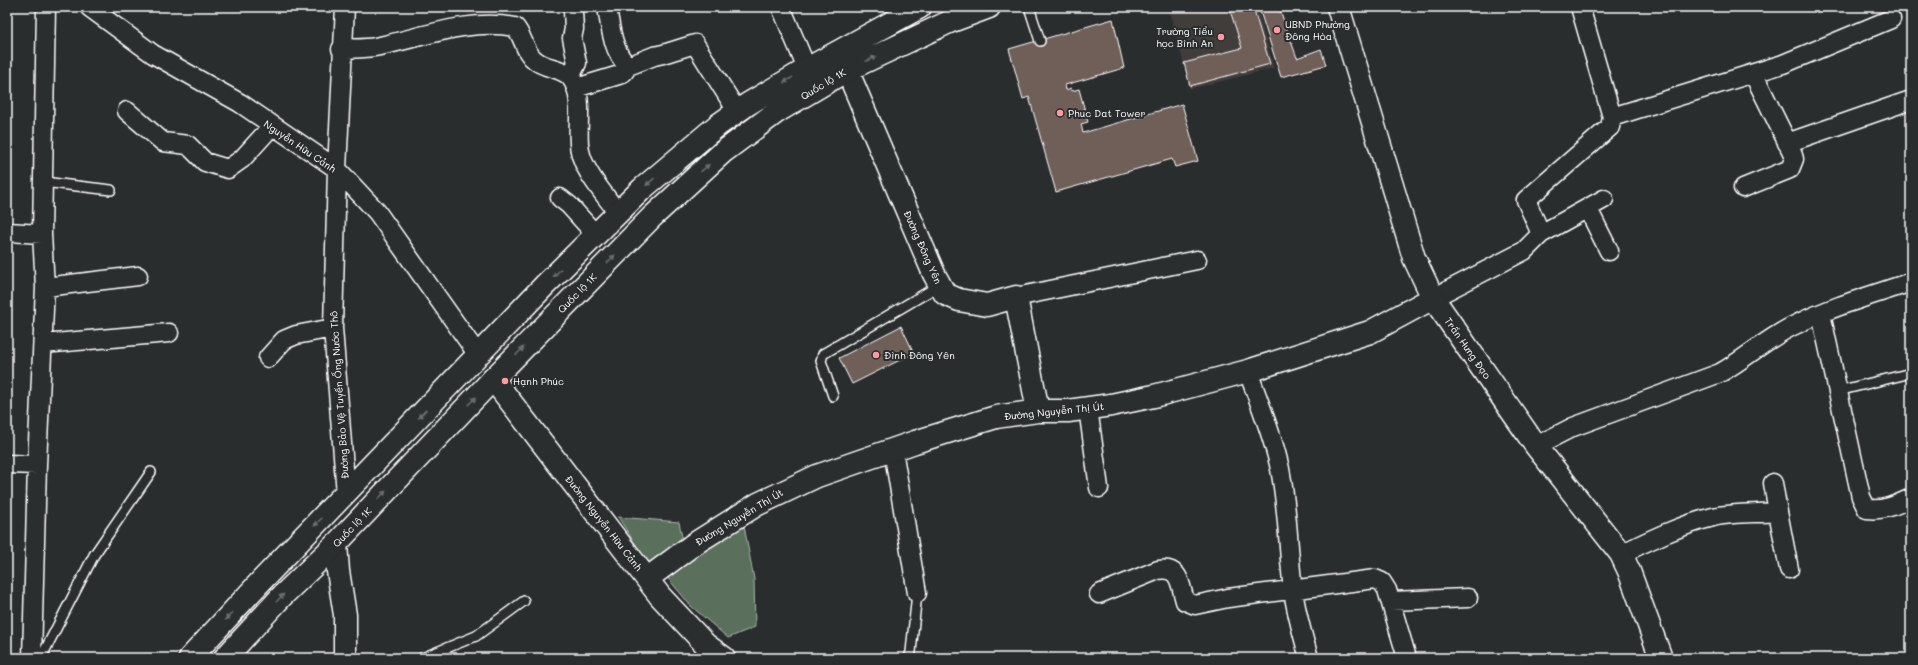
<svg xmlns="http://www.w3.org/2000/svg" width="1918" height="665" font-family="Mali,sans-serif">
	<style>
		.built { fill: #3f3c3b }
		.green { fill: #5a705b; stroke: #acb8ad }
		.building { fill: #705f58; stroke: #fff }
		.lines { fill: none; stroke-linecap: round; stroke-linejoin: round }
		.lane-casing { stroke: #fff; stroke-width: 12 }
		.street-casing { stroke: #fff; stroke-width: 21 }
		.secondary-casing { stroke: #fff; stroke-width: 25 }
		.primary-casing { stroke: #fff; stroke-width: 25 }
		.lane { stroke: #2a2d2e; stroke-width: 9 }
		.street { stroke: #2a2d2e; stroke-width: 18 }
		.secondary { stroke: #2a2d2e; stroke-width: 22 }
		.primary { stroke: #2a2d2e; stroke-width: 22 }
		.oneway { fill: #6a6c6d }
		.poi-dot { fill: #ff9aa2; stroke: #2a2d2e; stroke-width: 1.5 }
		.labels { text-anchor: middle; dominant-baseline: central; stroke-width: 4; stroke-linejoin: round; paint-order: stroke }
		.poi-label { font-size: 10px; fill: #fff; stroke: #2a2d2e; text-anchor: start }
		.street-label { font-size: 10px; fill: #fff; stroke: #2a2d2e }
	</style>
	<rect width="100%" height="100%" fill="#2a2d2e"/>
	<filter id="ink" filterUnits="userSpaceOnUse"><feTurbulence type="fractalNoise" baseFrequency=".025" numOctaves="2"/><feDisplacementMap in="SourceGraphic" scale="8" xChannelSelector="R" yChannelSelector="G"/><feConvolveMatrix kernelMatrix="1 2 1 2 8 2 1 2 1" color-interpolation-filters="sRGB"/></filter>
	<g filter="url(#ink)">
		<path class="built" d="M1169,7H1257L1274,68L1190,89Z"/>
		<path class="green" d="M618,517L679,522L683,542L649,565Z
			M744,526L754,579L755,627L728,638L691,606L666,576Z"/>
		<path class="building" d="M1229,7H1253L1270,64L1190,86L1184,63L1242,48Z
			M1270,7H1279L1297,58L1321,49L1326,65L1281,77L1260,11Z
			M1113,19L1124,68L1065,85L1066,90L1071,88L1072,91L1079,89L1088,122L1081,124L1083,133L1182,104L1198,161L1175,167L1172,159L1056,192L1029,97L1023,99L1009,49Z
			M901,326L914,353L852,384L839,358Z"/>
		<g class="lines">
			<defs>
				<path id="lane" d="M1029,7L1040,41
					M43,182L111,190
					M1838,391L1911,373
					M833,396L821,361L823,354L940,285
					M41,658L94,555L151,472
					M422,658L476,636L524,601
					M909,658L911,652L917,593"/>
				<path id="street" d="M89,7L153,54L240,103L337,169L377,212L478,355
					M345,7L337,169L333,328L346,494
					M607,7C610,26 613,53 628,66
					M781,7L807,69
					M341,49C352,48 364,49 375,47C421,38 467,18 515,27C524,37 524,52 535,60C545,69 561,67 570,77C586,96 575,130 580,151C584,172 606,196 618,213
					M570,77L577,63L572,38L574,29L573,11L574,7
					M576,88L619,75L624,72L628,66L654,56L663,54L695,44L737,111
					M127,111L163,142L188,145L205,162L228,169L242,159L272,126
					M1612,117L1783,64L1891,19
					M1787,143L1911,100
					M1743,188L1790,169L1794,159L1792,152L1754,75
					M560,198L569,205L596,235
					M1588,209L1609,251
					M7,232L42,234
					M1541,234L1604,199
					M45,287L138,276
					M1016,297L1197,260
					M1433,298L1524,251L1541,234L1526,200L1610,127L1612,117L1580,7
					M1821,314L1861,497L1867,509C1884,511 1896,505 1911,498
					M43,344L169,333
					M268,358L284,340L296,335L333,328
					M1248,371C1259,403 1273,435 1280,469C1288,509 1288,550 1293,590C1296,613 1303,636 1309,658
					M1088,408L1099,488
					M1536,446L1573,427L1720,373C1747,358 1768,337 1797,324C1833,306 1873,295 1911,282
					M893,450L917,593
					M7,464L37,465
					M1773,483L1778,512
					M1621,554C1650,540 1681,525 1713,517C1734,512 1757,514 1778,512L1789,569
					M1099,594L1158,570C1180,566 1180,584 1185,601L1195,605L1228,598L1375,579L1382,582L1387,590L1407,658
					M1391,601L1468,598
					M32,658L37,465L45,287L42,234L46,7"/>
				<path id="secondary" d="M1338,7L1414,258L1433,298L1536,446L1621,554L1629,571L1661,658
					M847,70L934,274L945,294L959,300L987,305L1016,297L1038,411
					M493,379L660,596L706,645L724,658
					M336,544L338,571L345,615V658
					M648,578L694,544L758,504L817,476L915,442L996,417L1038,411H1068L1111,405L1154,396L1248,371L1370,332L1433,298"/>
				<path id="primary" d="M190,658L263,579L545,285L642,189L718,125L748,104L807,69L920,7
					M225,658L282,596L336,544L493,379L652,217L723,152L778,111L847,70L949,22L989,7"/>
			</defs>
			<use href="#lane" class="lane-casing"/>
			<use href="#street" class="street-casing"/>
			<use href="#secondary" class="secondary-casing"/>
			<use href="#primary" class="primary-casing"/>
			<use href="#lane" class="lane"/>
			<use href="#street" class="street"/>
			<use href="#secondary" class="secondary"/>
			<use href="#primary" class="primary"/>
		</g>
		<defs><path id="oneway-solid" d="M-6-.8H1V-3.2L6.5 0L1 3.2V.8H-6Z"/></defs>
		<g class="oneway">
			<use href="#oneway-solid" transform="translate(871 59) rotate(-25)"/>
			<use href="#oneway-solid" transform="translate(788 80) rotate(149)"/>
			<use href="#oneway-solid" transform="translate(705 168) rotate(-41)"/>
			<use href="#oneway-solid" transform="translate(650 182) rotate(139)"/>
			<use href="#oneway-solid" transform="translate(611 259) rotate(-46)"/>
			<use href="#oneway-solid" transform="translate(557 273) rotate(135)"/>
			<use href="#oneway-solid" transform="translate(520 351) rotate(-46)"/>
			<use href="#oneway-solid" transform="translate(472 401) rotate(-46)"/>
			<use href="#oneway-solid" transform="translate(422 414) rotate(134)"/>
			<use href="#oneway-solid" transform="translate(382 495) rotate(-46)"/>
			<use href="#oneway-solid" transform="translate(318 522) rotate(134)"/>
			<use href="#oneway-solid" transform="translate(280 598) rotate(-46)"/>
			<use href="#oneway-solid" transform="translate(229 616) rotate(133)"/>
		</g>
	</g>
	<g class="poi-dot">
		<circle cx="1277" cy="30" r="4"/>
		<circle cx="1221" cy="37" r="4"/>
		<circle cx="1060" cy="113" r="4"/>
		<circle cx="876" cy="355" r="4"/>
		<circle cx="505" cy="381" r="4"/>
	</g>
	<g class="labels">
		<g class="poi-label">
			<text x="1285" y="24">UBND Phường<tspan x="1285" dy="12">Đông Hòa</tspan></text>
			<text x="1213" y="31" text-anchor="end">Trường Tiểu<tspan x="1213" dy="12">học Bình An</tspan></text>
			<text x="1068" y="113">Phuc Dat Tower</text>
			<text x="884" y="355">Đình Đông Yên</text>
			<text x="513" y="381">Hạnh Phúc</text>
		</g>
		<g class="street-label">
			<text transform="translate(823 84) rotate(-31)">Quốc lộ 1K</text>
			<text transform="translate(300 146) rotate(34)">Nguyễn Hữu Cảnh</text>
			<text transform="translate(923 247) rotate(66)">Đường Đông Yên</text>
			<text transform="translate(577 293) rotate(-46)">Quốc lộ 1K</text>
			<text transform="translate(1468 348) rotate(55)">Trần Hưng Đạo</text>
			<text transform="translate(339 395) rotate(-94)">Đường Bảo Vệ Tuyến Ống Nước Thô</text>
			<text transform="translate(1054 411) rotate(-6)">Đường Nguyễn Thị Út</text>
			<text transform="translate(739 517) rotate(-31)">Đường Nguyễn Thị Út</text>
			<text transform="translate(604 523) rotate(52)">Đường Nguyễn Hữu Cảnh</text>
			<text transform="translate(352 527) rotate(-46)">Quốc lộ 1K</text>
		</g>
	</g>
	<rect width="1918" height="665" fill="none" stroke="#2a2d2e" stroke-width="24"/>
	<rect x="12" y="12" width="1894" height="641" fill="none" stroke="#fff" stroke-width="1.5" filter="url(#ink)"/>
</svg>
